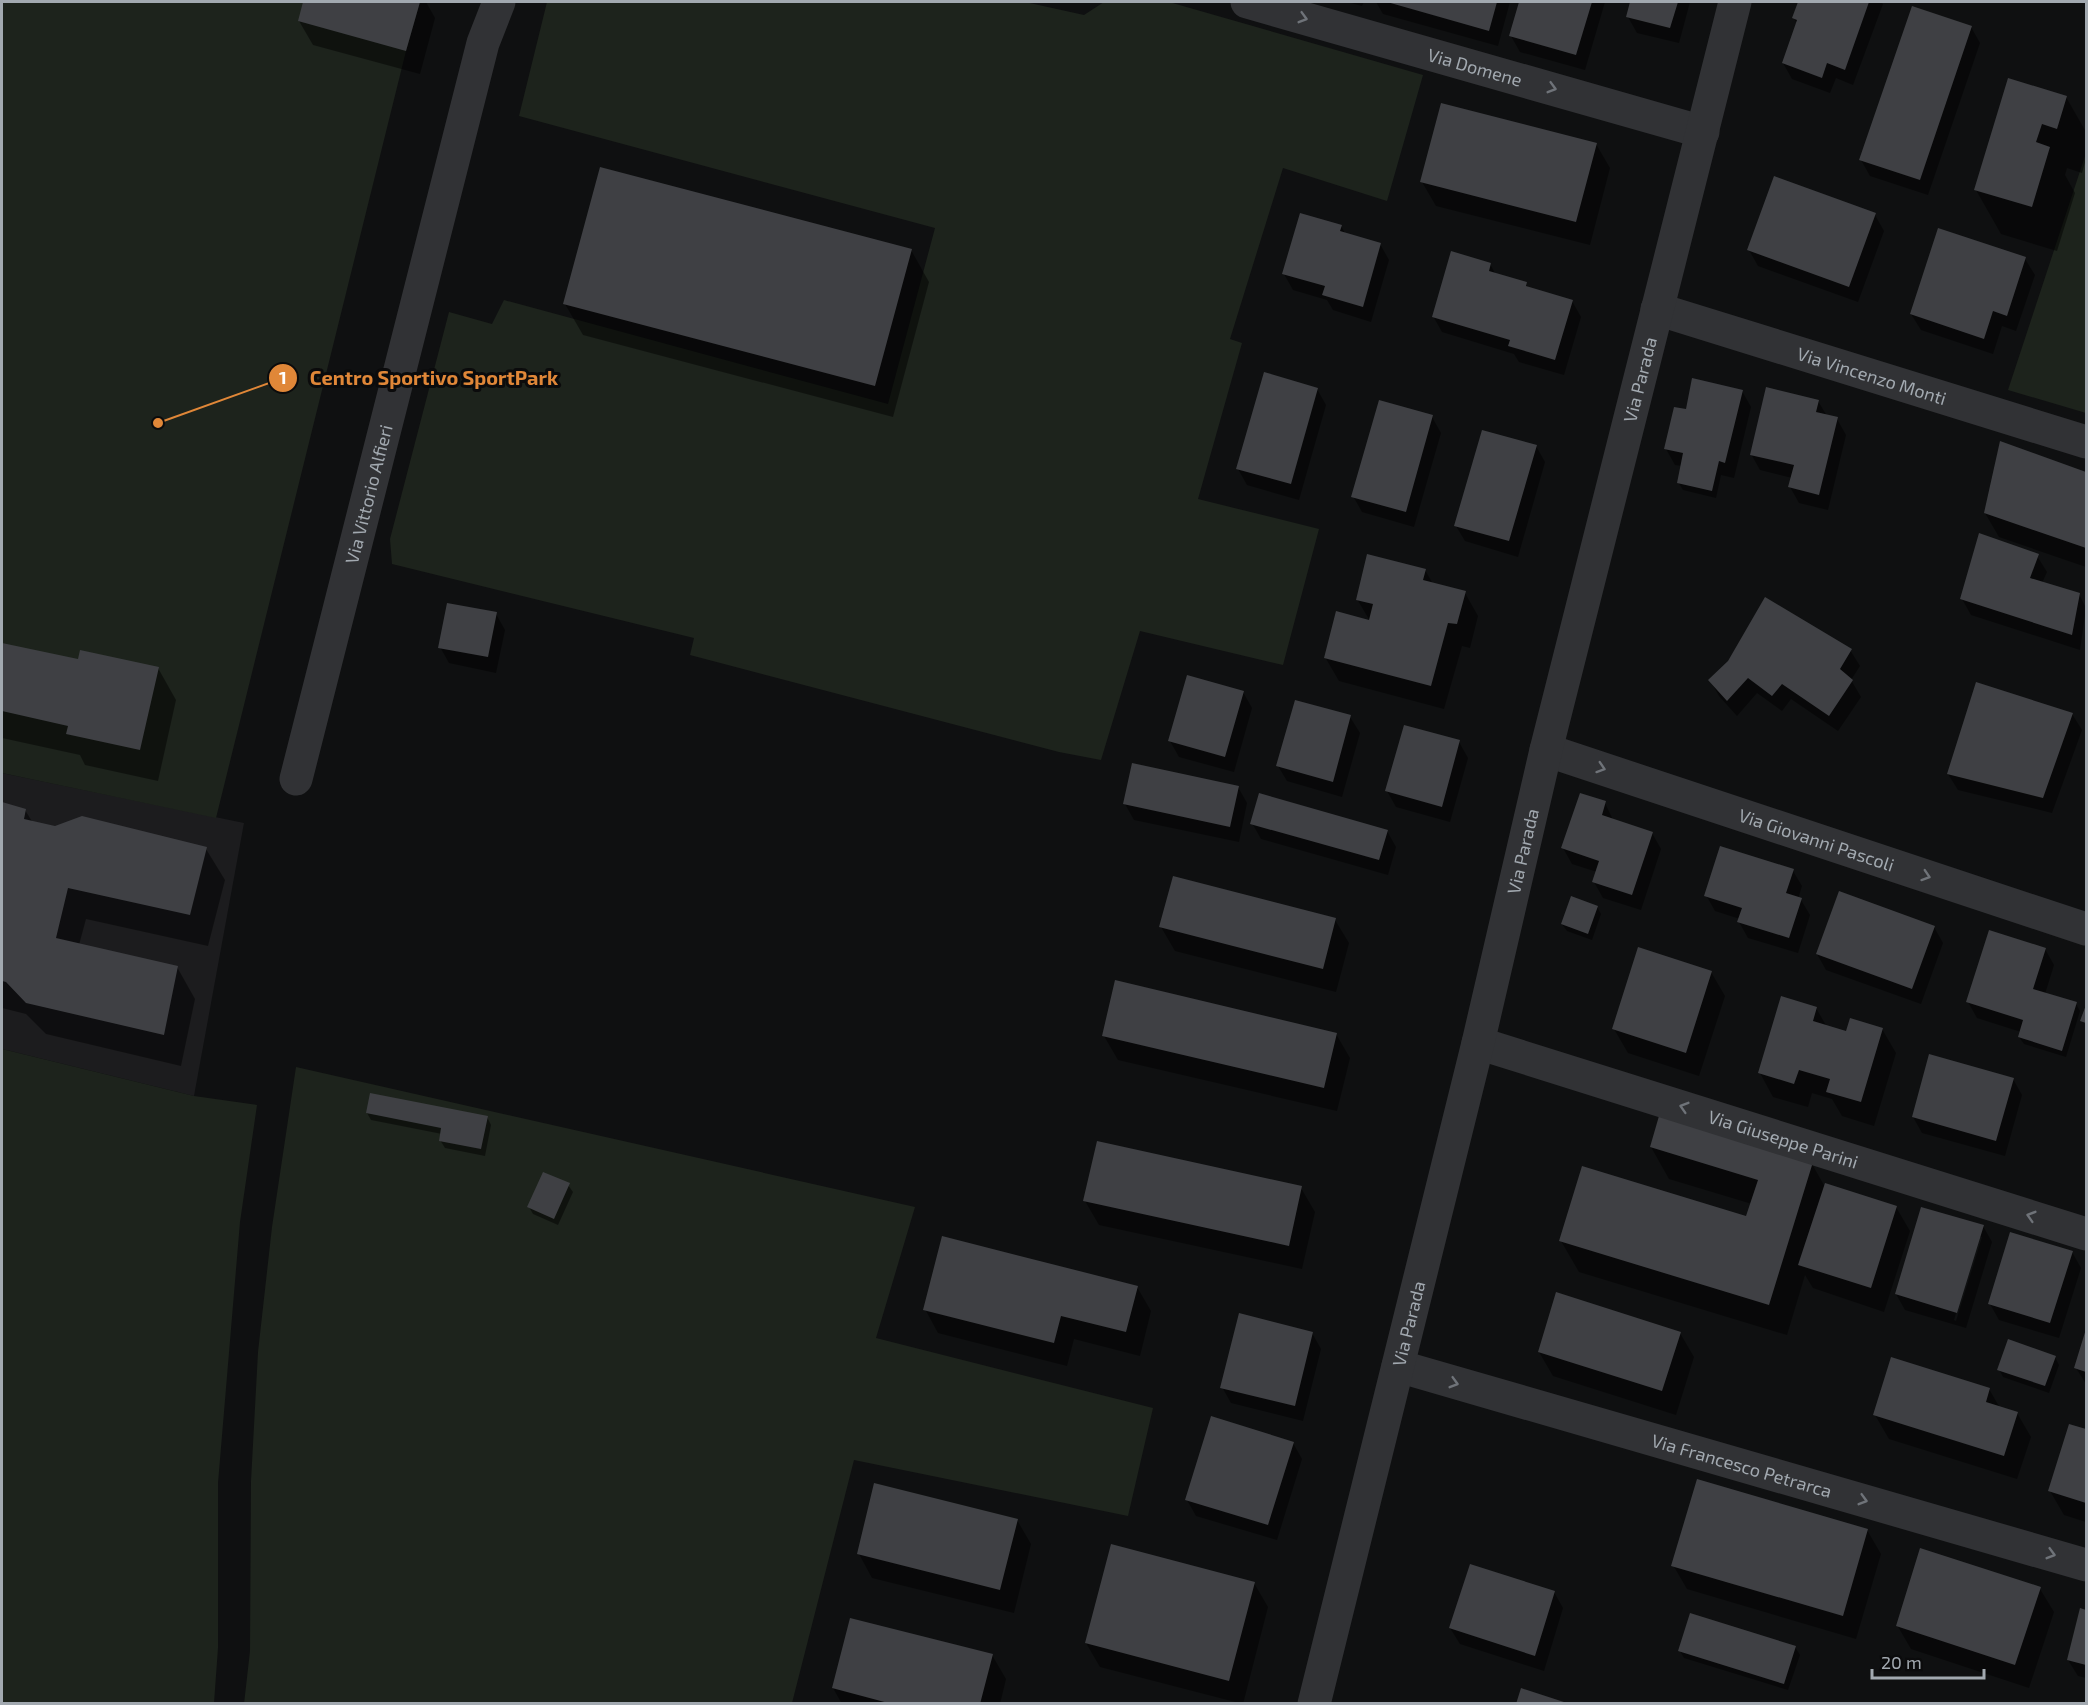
<svg xmlns="http://www.w3.org/2000/svg" width="2088" height="1705" font-family="'Exo 2',sans-serif">
	<style>
		.built { fill: #1c1c1e }
		.green { fill: #1d231c }
		.shadow { fill: #0007; fill-rule: evenodd }
		.building { fill: #3f4044 }
		.lines { fill: none; stroke-linecap: round; stroke-linejoin: round }
		.minor { stroke: #313235; stroke-width: 33 }
		.oneway { stroke: #6f7379 }
		.labels { text-anchor: middle; dominant-baseline: central; stroke-width: 6; stroke-linejoin: round; paint-order: stroke }
		.street-label { font-size: 18px; fill: #a2a9b0; stroke: #0b0b0c }
		.leader { fill: none; stroke: #e08738; stroke-width: 2 }
		.callout-dot { fill: #e08738; stroke: #0b0b0c; stroke-width: 2 }
		.mark-label { font-size: 18px; text-anchor: middle; font-weight: bold; fill: #fff }
		.callout-label { font-size: 20px; text-anchor: middle; font-weight: bold; fill: #e08738; stroke: #0b0b0c; stroke-width: 6; stroke-linejoin: round; paint-order: stroke }
	</style>
	<rect width="100%" height="100%" fill="#0f1011"/>
	<path class="built" d="M2,773L244,823L194,1096L2,1049Z"/>
	<path class="green" d="M2,2H420L406,51L216,818L2,773Z
		M547,2H1025L1084,15L1104,2H1169L1423,75L1387,201L1283,168L1230,339L1242,343L1198,499L1319,529L1283,665L1140,631L1101,760L1059,752L690,655L694,638L392,564L390,539L449,312L492,324L504,300L888,404L935,228L519,116Z
		M2086,153V413L2008,390Z
		M2,1049L194,1096L257,1105L240,1222L218,1483V1648L214,1703H2Z
		M296,1067L915,1207L876,1338L1153,1408L1128,1516L854,1460L792,1703L244,1704L250,1651L251,1481L258,1352L272,1227Z"/>
	<path class="shadow" d="M304,2H426L435,18L420,74L313,45L299,21Z
		M1347,2H1364L1362,6Z
		M1376,2H1510L1498,46L1383,14Z
		M1521,2H1605L1585,70L1520,52L1511,36Z
		M1632,2H1690L1679,43L1637,33L1628,17Z
		M1800,2H1881L1883,4L1853,85L1836,78L1830,93L1792,79L1783,63L1797,24L1794,18Z
		M1971,27L1980,43L1928,195L1870,176L1861,160Z
		M2066,97L2086,132V159L2082,173L2067,168L2065,175L2075,193L2057,251L2001,234L1976,190Z
		M1596,144L1610,168L1590,245L1436,206L1422,182Z
		M1875,215L1884,231L1858,302L1758,266L1749,250Z
		M1341,226L1346,235L1380,244L1389,260L1371,322L1333,310L1327,300L1293,290L1284,274Z
		M911,250L929,282L893,417L583,335L565,304Z
		M2025,259L2035,275L2016,331L2002,326L1993,354L1921,330L1911,314Z
		M1490,264L1496,275L1526,284L1529,289L1572,301L1581,317L1564,375L1519,362L1514,354L1442,332L1433,316Z
		M1317,389L1326,405L1299,500L1247,485L1238,469Z
		M1742,391L1751,407L1734,478L1721,475L1716,498L1683,490L1678,482L1682,466L1675,465L1666,449L1687,411Z
		M1818,401L1827,416L1837,419L1846,435L1828,510L1799,503L1790,487L1792,478L1760,470L1751,454Z
		M1432,417L1441,433L1414,527L1362,512L1353,496Z
		M2001,443L2086,474V567L1999,537L1985,513Z
		M1536,446L1545,462L1518,557L1465,541L1456,526Z
		M2037,556L2047,572L2042,583L2079,594L2086,608L2080,650L1971,615L1962,599Z
		M1425,570L1433,584L1465,593L1478,616L1470,648L1462,646L1444,709L1339,681L1325,657L1370,621L1357,599Z
		M496,614L505,630L496,673L449,663L440,647Z
		M2,644L79,661L158,668L176,700L158,781L85,765L80,755L2,738Z
		M1850,650L1860,666L1851,680L1861,697L1838,731L1791,699L1782,711L1757,693L1737,716L1719,696L1710,680Z
		M1243,692L1252,708L1234,772L1179,757L1170,741Z
		M2072,714L2082,730L2052,813L1958,790L1948,774Z
		M1350,717L1360,733L1342,797L1287,781L1278,766Z
		M1459,742L1468,758L1450,822L1396,807L1387,791Z
		M1238,787L1247,803L1239,842L1134,820L1125,804Z
		M1605,803L1613,820L1652,833L1661,849L1641,910L1603,898L1594,882L1597,872L1572,864L1563,848Z
		M2,804L25,810L33,823L206,849L225,880L208,946L86,919L79,945L177,967L195,999L181,1066L46,1034L26,1014L2,1008Z
		M1252,823L1387,831L1396,847L1388,875L1261,839Z
		M1793,871L1802,886L1798,899L1801,900L1810,915L1798,953L1748,938L1739,922L1740,919L1715,911L1706,895Z
		M1597,907L1601,914L1592,940L1567,931L1562,924Z
		M1335,920L1349,943L1336,992L1175,951L1161,927Z
		M1934,927L1943,943L1921,1004L1826,970L1817,954Z
		M2045,949L2054,965L2045,994L2076,1004L2080,1011L2066,1057L2024,1044L2019,1037L2021,1032L1977,1018L1968,1002Z
		M1711,972L1725,996L1699,1076L1628,1053L1614,1029Z
		M1816,1008L1827,1027L1847,1033L1882,1029L1896,1053L1874,1126L1842,1116L1832,1099L1812,1093L1808,1107L1773,1097L1760,1073Z
		M1336,1034L1350,1058L1337,1111L1118,1060L1104,1036Z
		M2013,1079L2022,1095L2005,1156L1922,1133L1913,1117Z
		M367,1113L487,1117L491,1125L485,1156L445,1148L440,1140L442,1134L371,1120Z
		M1651,1147L1812,1164L1825,1187L1896,1207L1910,1231L1884,1312L1813,1288L1805,1275L1787,1335L1579,1272L1561,1241L1747,1218L1752,1204L1669,1179Z
		M568,1185L573,1192L558,1225L533,1214L529,1207Z
		M1301,1188L1315,1212L1302,1269L1099,1225L1085,1201Z
		M1983,1226L1992,1242L1966,1328L1905,1310L1896,1294ZM1979,1237H1982L1956,1321L1954,1320Z
		M2072,1252L2081,1268L2059,1338L1999,1320L1990,1304Z
		M1137,1287L1151,1311L1140,1356L1074,1339L1067,1366L938,1333L925,1309Z
		M2086,1332V1384L2076,1368Z
		M1312,1333L1321,1349L1303,1421L1231,1403L1222,1387Z
		M1680,1333L1694,1357L1676,1415L1553,1376L1539,1352Z
		M2055,1357L2059,1365L2049,1393L2003,1377L1999,1369Z
		M1989,1389L2000,1408L2017,1413L2031,1437L2017,1479L1889,1439L1875,1415Z
		M2070,1426L2086,1431V1522L2064,1515L2050,1491Z
		M1293,1443L1302,1459L1277,1540L1196,1516L1187,1500Z
		M1017,1520L1031,1544L1014,1613L872,1578L859,1554Z
		M1867,1530L1881,1554L1856,1639L1687,1589L1673,1565Z
		M1254,1583L1268,1607L1243,1704L1100,1667L1086,1643Z
		M2040,1589L2054,1612L2029,1688L1911,1649L1897,1625Z
		M1554,1592L1563,1608L1544,1671L1460,1644L1450,1628Z
		M2081,1610L2086,1611V1678L2078,1676L2068,1660Z
		M1795,1647L1800,1655L1788,1690L1684,1658L1680,1651Z
		M992,1655L1006,1679L1000,1704H842L833,1688Z"/>
	<path class="building" d="M303,2H420L406,51L298,21Z
		M1387,2H1497L1489,31Z
		M1519,2H1592L1576,55L1509,36Z
		M1630,2H1678L1670,28L1626,17Z
		M1798,2H1869L1845,70L1827,63L1822,78L1782,63L1797,20L1792,18Z
		M1912,6L1972,26L1920,180L1859,160Z
		M2008,78L2067,96L2057,129L2042,124L2036,142L2050,147L2032,207L1974,190Z
		M1441,103L1597,143L1576,222L1420,182Z
		M600,167L912,249L875,386L563,304Z
		M1774,176L1876,213L1849,287L1747,250Z
		M1300,213L1342,225L1340,231L1381,243L1363,307L1322,295L1325,286L1282,274Z
		M1938,228L2026,257L2007,316L1993,311L1984,339L1910,314Z
		M1451,251L1491,263L1489,271L1527,282L1526,286L1573,300L1555,360L1508,346L1510,340L1432,317Z
		M1264,372L1318,388L1291,484L1236,469Z
		M1692,378L1743,390L1725,463L1719,461L1712,491L1677,483L1683,453L1664,449L1674,407L1686,409Z
		M1766,387L1819,400L1816,412L1838,417L1819,495L1788,487L1794,465L1750,455Z
		M1379,400L1433,415L1406,512L1351,497Z
		M1482,430L1537,445L1509,541L1454,526Z
		M2000,441L2086,472V548L1984,513Z
		M1979,533L2039,554L2030,578L2080,593L2072,635L1960,599Z
		M1367,554L1426,569L1423,580L1466,591L1457,624L1448,623L1431,686L1324,658L1336,611L1369,620L1373,604L1356,600Z
		M1765,597L1852,649L1840,669L1853,680L1829,716L1782,684L1772,696L1748,678L1727,701L1708,680L1728,661Z
		M447,603L497,612L488,657L438,648Z
		M2,643L78,659L80,650L159,667L140,750L66,734L68,726L2,711Z
		M1187,675L1244,691L1225,757L1168,741Z
		M1976,682L2073,713L2043,798L1947,774Z
		M1295,700L1351,715L1333,782L1276,766Z
		M1404,725L1460,740L1442,807L1385,791Z
		M1132,763L1239,786L1230,827L1123,804Z
		M1259,793L1388,830L1379,860L1250,824Z
		M1580,793L1606,801L1602,815L1653,832L1632,895L1592,882L1599,861L1561,848Z
		M2,802L26,809L24,819L55,826L82,816L207,847L190,915L68,888L56,938L178,966L164,1035L26,1003L6,982L2,981Z
		M1720,846L1794,869L1786,893L1802,898L1789,938L1737,922L1742,908L1704,896Z
		M1173,876L1336,918L1323,969L1159,927Z
		M1839,891L1935,926L1912,989L1816,954Z
		M1571,896L1598,906L1588,934L1561,924Z
		M1989,930L2046,948L2033,989L2077,1002L2062,1051L2018,1037L2023,1020L1966,1002Z
		M1638,947L1712,971L1686,1053L1612,1029Z
		M1115,980L1337,1033L1324,1088L1102,1036Z
		M1781,996L1817,1007L1813,1021L1846,1031L1850,1018L1883,1028L1861,1102L1826,1092L1830,1079L1799,1070L1794,1084L1758,1073Z
		M2086,1005V1023L2080,1021Z
		M1929,1054L2014,1078L1996,1141L1912,1117Z
		M370,1093L488,1116L481,1149L439,1141L441,1128L366,1113Z
		M1659,1116L1813,1162L1769,1305L1559,1241L1582,1166L1746,1216L1758,1180L1650,1147Z
		M1097,1141L1302,1186L1289,1246L1083,1201Z
		M543,1172L570,1183L554,1219L527,1207Z
		M1825,1183L1897,1206L1871,1288L1798,1265Z
		M1921,1207L1984,1225L1957,1313L1895,1294Z
		M2010,1232L2073,1251L2050,1323L1988,1304Z
		M942,1236L1138,1286L1126,1332L1061,1316L1054,1343L923,1310Z
		M1556,1292L1681,1332L1662,1391L1538,1352Z
		M1239,1313L1313,1332L1295,1406L1220,1388Z
		M2086,1329V1372L2074,1368Z
		M2008,1339L2056,1356L2045,1386L1997,1370Z
		M1891,1357L1990,1388L1986,1402L2018,1412L2004,1456L1873,1415Z
		M1211,1416L1294,1442L1268,1525L1185,1500Z
		M2069,1424L2086,1429V1503L2048,1491Z
		M1697,1479L1868,1529L1843,1616L1671,1566Z
		M874,1483L1018,1519L1000,1590L857,1554Z
		M1111,1544L1255,1582L1229,1681L1085,1643Z
		M1920,1548L2041,1587L2015,1665L1896,1626Z
		M1470,1564L1555,1591L1535,1656L1449,1628Z
		M2080,1608L2086,1610V1665L2067,1660Z
		M1690,1613L1796,1646L1784,1684L1678,1651Z
		M850,1618L993,1654L980,1704H892L832,1688Z
		M1521,1688L1567,1703V1704H1516Z"/>
	<g class="lines">
		<g class="minor">
			<path id="s1" d="M1247,2L1703,132"/>
			<path id="s2" d="M1657,309L2086,442"/>
			<path id="s3" d="M1546,750L2086,929"/>
			<path id="s4" d="M296,779L483,43L499,2"/>
			<path id="s5" d="M1478,1043L2086,1234"/>
			<path id="s6" d="M1398,1366L2086,1565"/>
			<path id="s7" d="M1314,1704L1478,1043L1546,750L1735,2"/>
		</g>
	</g>
	<defs><path id="oneway-chevron" d="M-2-3.5L2.5 0L-2 3.5" fill="none" stroke-width="1.6" stroke-linecap="round" stroke-linejoin="round" transform="scale(1.5)"/></defs>
	<g class="oneway">
		<use href="#oneway-chevron" transform="translate(1303 18) rotate(16)"/>
		<use href="#oneway-chevron" transform="translate(1552 88) rotate(16)"/>
		<use href="#oneway-chevron" transform="translate(1601 768) rotate(18)"/>
		<use href="#oneway-chevron" transform="translate(1926 876) rotate(18)"/>
		<use href="#oneway-chevron" transform="translate(1684 1107) rotate(-163)"/>
		<use href="#oneway-chevron" transform="translate(2031 1216) rotate(-163)"/>
		<use href="#oneway-chevron" transform="translate(1454 1383) rotate(16)"/>
		<use href="#oneway-chevron" transform="translate(1863 1500) rotate(16)"/>
		<use href="#oneway-chevron" transform="translate(2051 1554) rotate(16)"/>
	</g>
	<g class="labels">
		<g class="street-label">
			<text stroke="none"><textPath href="#s1" startOffset="237">Via Domene</textPath></text>
			<text stroke="none"><textPath href="#s2" startOffset="225">Via Vincenzo Monti</textPath></text>
			<text stroke="none"><textPath href="#s7" startOffset="1364">Via Parada</textPath></text>
			<text stroke="none"><textPath href="#s4" startOffset="294">Via Vittorio Alfieri</textPath></text>
			<text stroke="none"><textPath href="#s3" startOffset="285">Via Giovanni Pascoli</textPath></text>
			<text stroke="none"><textPath href="#s7" startOffset="878">Via Parada</textPath></text>
			<text stroke="none"><textPath href="#s5" startOffset="320">Via Giuseppe Parini</textPath></text>
			<text stroke="none"><textPath href="#s7" startOffset="392">Via Parada</textPath></text>
			<text stroke="none"><textPath href="#s6" startOffset="358">Via Francesco Petrarca</textPath></text>
		</g>
	</g>
	<path class="leader" d="M158 423L283 378"/>
	<g class="callout-dot">
		<circle cx="158" cy="423" r="6"/>
		<circle cx="283" cy="378" r="15"/>
	</g>
	<g class="mark-label">
		<text x="283" y="384">1</text>
	</g>
	<g class="callout-label">
		<text x="434" y="385">Centro Sportivo SportPark</text>
	</g>
	<rect width="2088" height="1705" fill="none" stroke="#a2a9b0" stroke-width="6"/>
	<path d="M1872 1669v9h112v-9" fill="none" stroke="#a2a9b0" stroke-width="3"/>
	<text x="1881" y="1669" font-size="18" fill="#a2a9b0" stroke="#0b0b0c" stroke-width="4.5" paint-order="stroke">20 m</text>
</svg>
